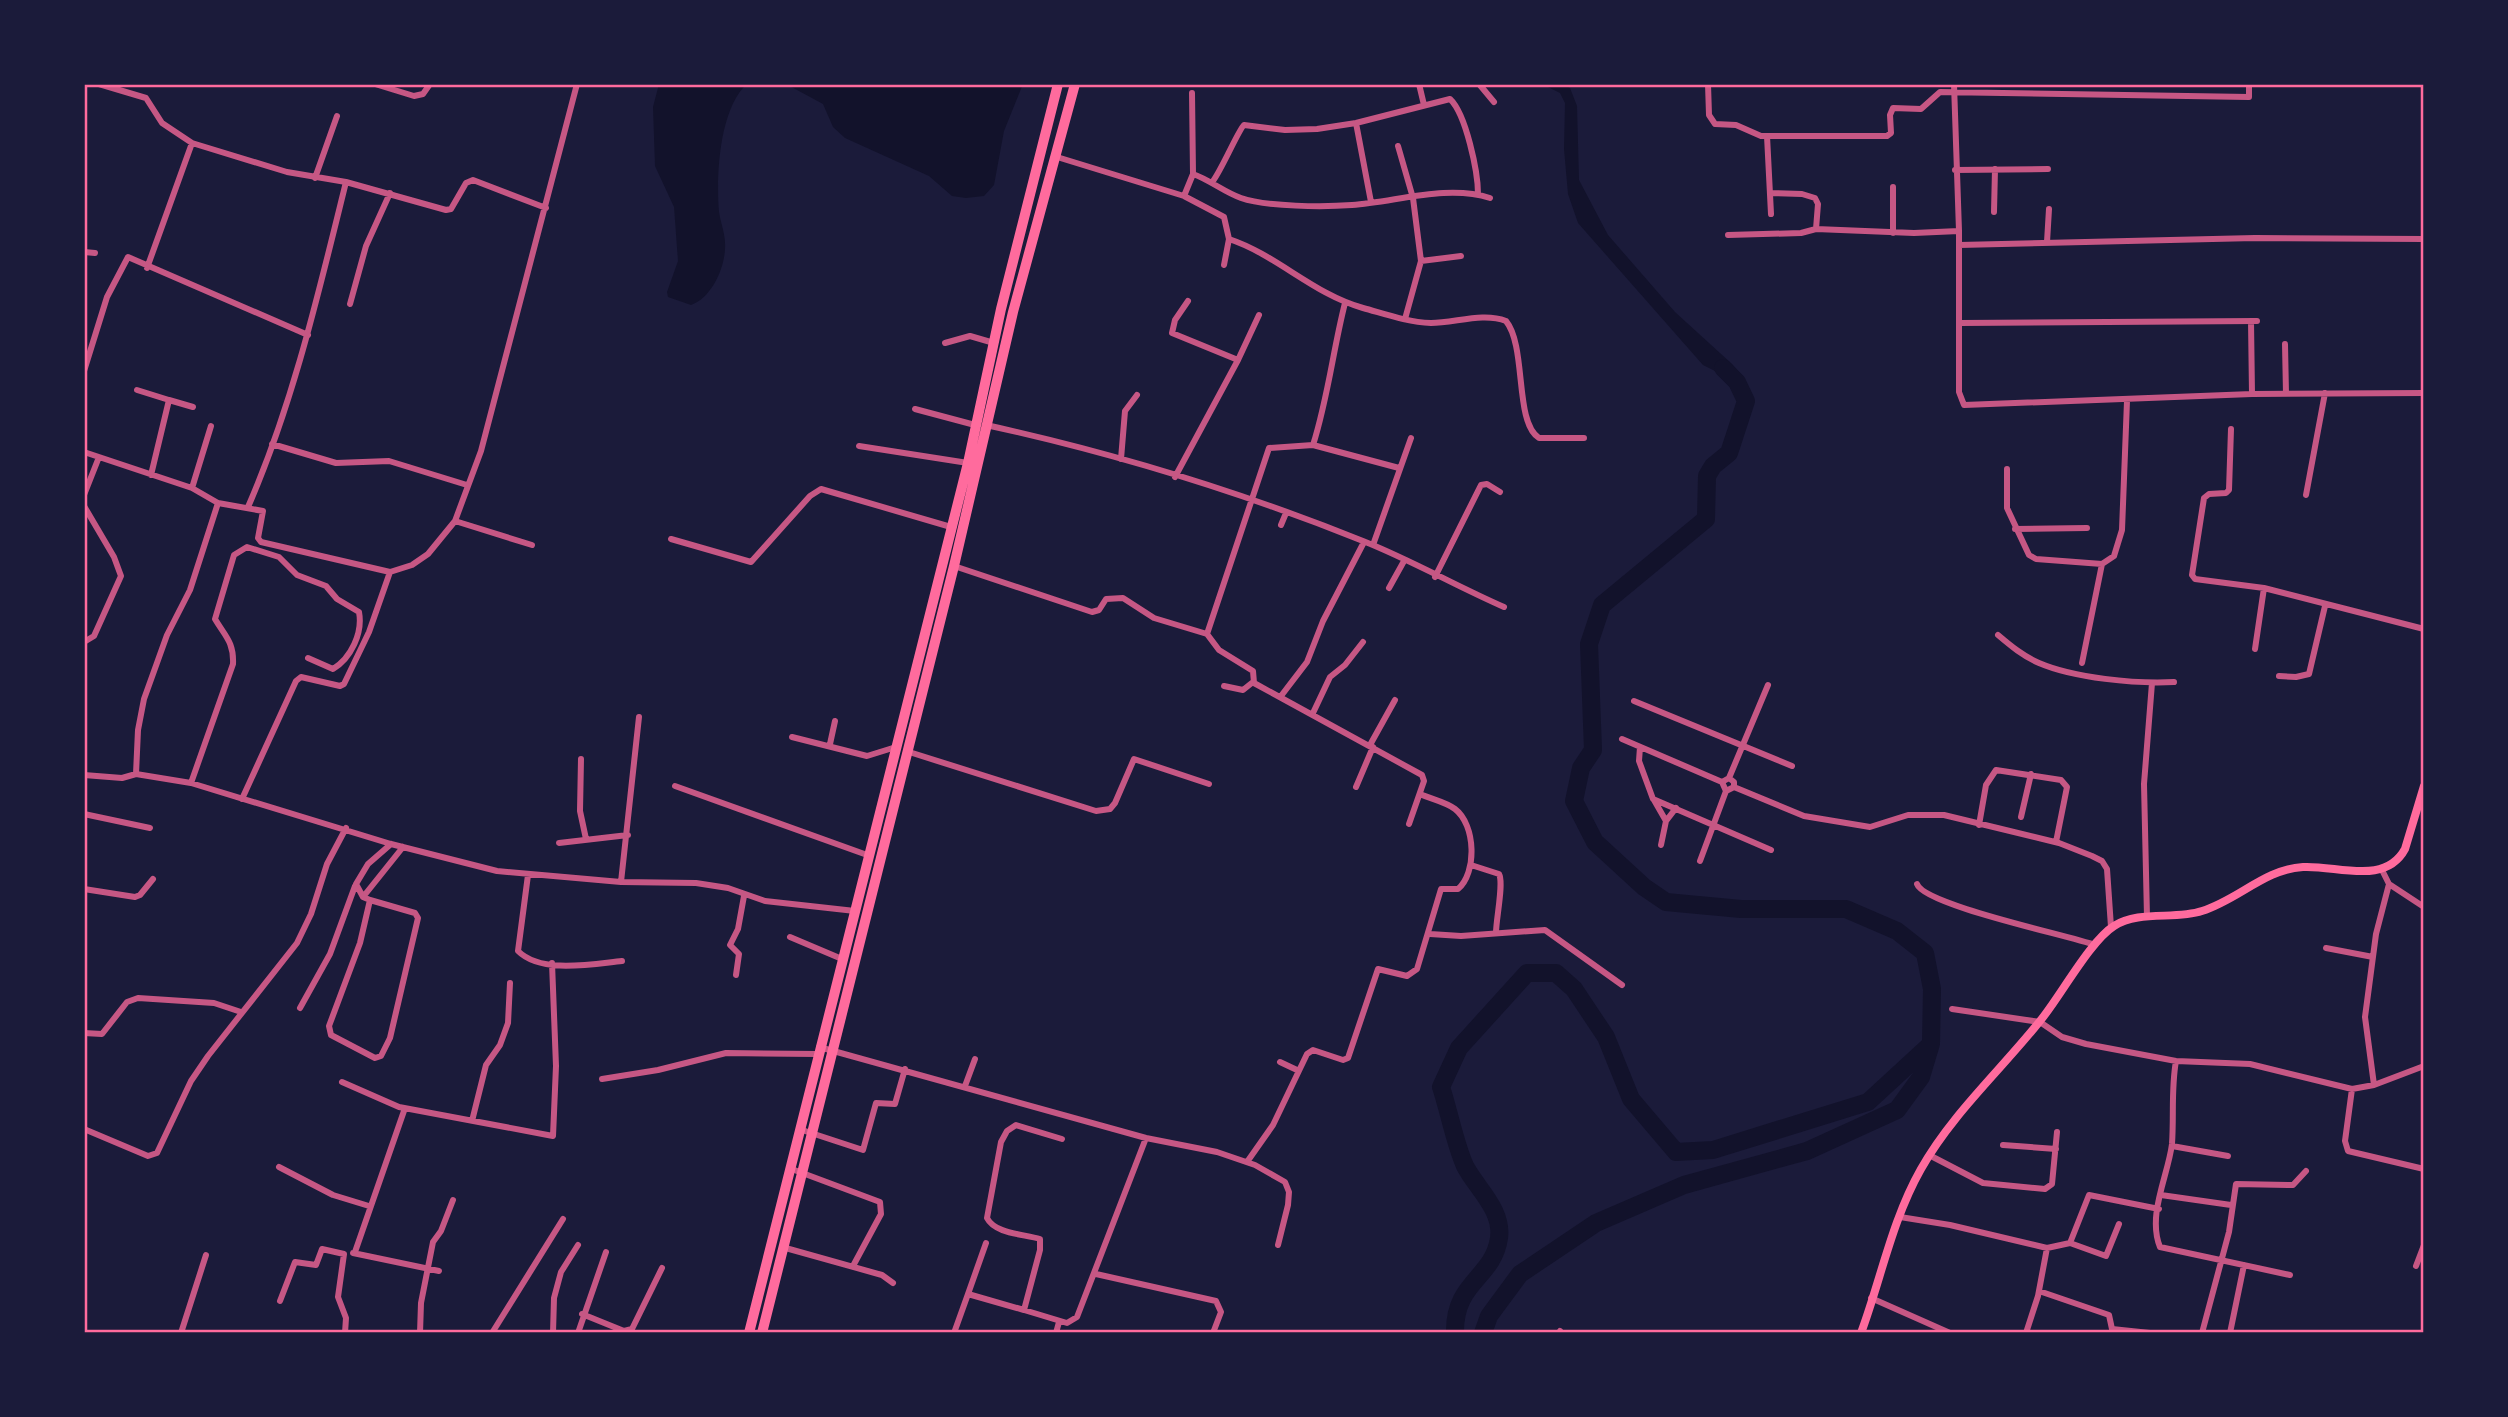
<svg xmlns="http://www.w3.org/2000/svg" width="2508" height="1417" font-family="'Roboto Condensed',sans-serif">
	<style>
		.water { fill: #12122b }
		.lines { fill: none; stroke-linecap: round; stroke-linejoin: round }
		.river { stroke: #12122b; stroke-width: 18 }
		.minor { stroke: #c65784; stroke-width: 6 }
		.secondary { stroke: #ff6b9d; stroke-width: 8 }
		.trunk { stroke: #ff6b9d; stroke-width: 10 }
		.neatline { fill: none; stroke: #ff6b9d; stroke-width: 2.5 }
	</style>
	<rect width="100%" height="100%" fill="#1b1b3a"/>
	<path class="water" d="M659,84H747C719,109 716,177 719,212C721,225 726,235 725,249C724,270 711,298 691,305L668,297L667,292L678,261L674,207L655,166L653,107Z
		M786,84H1023L1004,131L994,185L984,196L966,198L952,196L929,176L845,138L833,127L823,104Z
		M1542,84H1563L1570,88L1577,106L1579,180L1608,235L1675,312L1732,364L1746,381L1735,389L1723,375L1703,365L1578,223L1568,194L1564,149L1565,103L1560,93Z"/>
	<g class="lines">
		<path class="river" d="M1455,1333C1454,1281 1493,1279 1499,1238C1503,1210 1477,1189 1465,1166C1455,1144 1449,1111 1441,1087L1459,1048L1527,973H1556L1574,989L1606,1037L1631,1099L1676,1152L1713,1150L1868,1102L1931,1044L1932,989L1925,953L1897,931L1846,909H1741L1666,902L1644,887L1595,842L1574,801L1581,768L1593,750L1589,644L1602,605L1706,519L1707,476L1713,466L1729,453L1746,401L1737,382L1723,368
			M1483,1333L1489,1316L1520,1274L1596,1223L1684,1185L1807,1151L1897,1110L1921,1077L1930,1047"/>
		<path class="minor" d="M99,84L146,98L162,123L192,143L287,172L346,182L446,210L451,209L466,183L473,180L546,208
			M375,84L414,96L423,94L430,84
			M1419,84L1424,105
			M1479,84L1494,102
			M1708,84L1709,115L1715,124L1736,125L1761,136H1887L1891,133L1890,115L1893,108L1921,109L1940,92L2249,97V84
			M1954,84L1959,231V392L1964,405L2252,394L2424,393
			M1356,123L1371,202
			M1767,136L1771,214
			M1398,146L1413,198L1421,261L1405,319
			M1057,157L1184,196L1193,174L1192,93
			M1955,170L2048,169
			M1193,174C1210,180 1224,192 1241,198C1266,207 1325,207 1352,205C1396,202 1447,184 1490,198
			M315,178L337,116
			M1213,181C1222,169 1239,129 1244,125L1285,130L1317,129L1356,123L1450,99C1466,114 1478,172 1478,194
			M1184,196L1224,217L1229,239C1277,255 1313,294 1363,308C1385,314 1407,322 1431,323C1455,323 1483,312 1506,321C1527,347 1514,422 1539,438H1584
			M1994,212L1995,169
			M1816,229L1914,233L1959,231
			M1893,233V187
			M1728,235L1801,233L1816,229L1818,204L1815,198L1802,194L1771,193
			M2047,242L2049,209
			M1959,245L2255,238L2424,239
			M84,252L95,253
			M1421,261L1461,256
			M1224,265L1229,239
			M147,268L192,143
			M1188,301L1175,320L1172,333L1238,360
			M350,304L366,246L390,193
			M2251,321L2252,394
			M1960,323L2257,321
			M945,343L970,336L994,343
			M2285,344L2286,394
			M84,371L107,297L128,257L308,335
			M137,390L169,400L151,475
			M169,400L193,407
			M915,409L975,425
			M986,425C1114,453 1241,492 1363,541C1411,560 1456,586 1504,607
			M2231,429L2229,490L2226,493L2209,494L2204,498L2192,575L2195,579L2264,588L2424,629
			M272,444L336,463L389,461L467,485
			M1313,445C1328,398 1333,350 1345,303
			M859,446L968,463
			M84,452L192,488L218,503
			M1121,459L1125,411L1137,395
			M2007,469V508L2029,555L2036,559L2102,564L2114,556L2122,530L2127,401
			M1175,477L1238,360L1259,315
			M192,488L211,426
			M84,495L99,457
			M2306,495L2325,393
			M84,506L114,557L121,576L94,636L84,642
			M248,507C293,404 319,291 346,182
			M455,521L532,545
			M1281,525L1286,513
			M2015,529L2087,528
			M671,539L751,562L810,496L821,489L951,527
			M1373,545L1411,438
			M954,566L1092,612L1099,610L1106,599L1123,598L1154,618L1207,634L1219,650L1253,671L1254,683L1422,775L1424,781L1409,824
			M1435,577L1481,485L1487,484L1500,492
			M1389,588L1404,561
			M1207,634L1269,448L1313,445L1399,468
			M1998,635C2011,646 2023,656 2039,663C2074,678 2135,684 2174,682
			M2255,649L2264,588
			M2082,663L2102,564
			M2279,676L2296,677L2309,674L2325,606
			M1224,686L1243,690L1253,682
			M1281,696L1307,662L1323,621L1364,542
			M1634,701L1792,766
			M1313,713L1330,677L1345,665L1363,642
			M792,737L867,756L896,747
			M1622,739L1722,782
			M830,744L835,721
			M1370,745L1395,700
			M1640,747L1639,761L1653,799L1771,850
			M906,751L1096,811L1110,809L1115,803L1134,759L1209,784
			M581,759L580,811L586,839
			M136,774L138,730L144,699L167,635L190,590L218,503L263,511L258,538L261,542L390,572
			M84,775L122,778L136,774L191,783L391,844L497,871L621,882L696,883L728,888L765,901L855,911
			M1729,778L1768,685
			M191,783L233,664C234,642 225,636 215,619L234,555L247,547L279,557L297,575L326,586L337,599L359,612C363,633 351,658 333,669L308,658
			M675,786L870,856
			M1356,787L1373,747
			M1734,787L1804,816L1870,827L1908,815H1944L2059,843L2092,856L2102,861L2107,869L2111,927
			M242,799L296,681L301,677L340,686L344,684L369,632L390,572L412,565L428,554L455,521L481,451L577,84
			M1654,800L1666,821
			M84,814L150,828
			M2021,817L2031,774
			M1979,825L1986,785L1996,770L2061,780L2067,787L2056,842
			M559,843L628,835
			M1661,845L1666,821L1676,808
			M1700,861L1726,791L1734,787V782L1729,778L1722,782L1726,791
			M1471,865L1499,874C1504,883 1496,919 1496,933
			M2382,870L2389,884L2424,907
			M528,875L518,951C541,974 592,964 622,961
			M621,882L639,717
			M1917,884C1924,905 2067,935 2095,945
			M84,889L135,897L140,895L153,879
			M363,897L403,847
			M370,900L415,913L418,918L390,1038L381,1056L375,1058L331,1035L329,1026L360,943L370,900L363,897L356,884L368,864L391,844
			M2147,917L2144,784L2152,683
			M1430,934L1461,936L1545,930L1622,985
			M790,937L842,959
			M2326,948L2373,957
			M736,975L739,954L730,945L738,929L744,896
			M300,1008L330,954L355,886
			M1952,1009L2040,1022L2062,1037L2086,1044L2176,1061L2250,1064L2352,1089L2374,1085L2424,1066
			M84,1033L102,1034L127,1002L138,998L214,1003L241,1012
			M819,1047L1146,1138L1217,1152L1255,1165L1285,1182L1289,1192L1288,1205L1278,1245
			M2176,1061C2171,1088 2174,1116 2172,1144C2168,1176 2147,1215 2160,1247L2290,1275
			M1280,1062L1297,1070
			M602,1079L658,1070L726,1053L817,1054
			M342,1082L399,1107L553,1136L556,1066L552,963
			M2374,1085L2365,1017L2376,934L2389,884
			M965,1086L975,1059
			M2352,1089L2345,1141L2348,1151L2424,1169
			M472,1121L486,1065L500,1045L508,1023L510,983
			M84,1129L148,1156L157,1153L191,1081L208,1056L297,943L311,914L327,864L346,828
			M799,1129L863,1150L876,1103L895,1104L905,1069
			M2003,1145L2056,1149
			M2172,1146L2228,1156
			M1931,1156L1983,1183L2045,1189L2052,1184L2057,1132
			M1247,1162L1273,1125L1307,1054L1313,1050L1343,1060L1348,1058L1378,969L1407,976L1417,969L1441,889H1458C1477,873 1476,825 1455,809C1446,802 1431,799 1420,794
			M279,1167L333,1195L369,1206
			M789,1168L880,1202L881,1214L853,1266
			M2161,1195L2231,1205
			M1900,1217L1950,1225L2047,1248L2070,1243L2089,1195L2159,1209
			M2070,1243L2106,1256L2119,1224
			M782,1247L882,1275L893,1283
			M355,1252L405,1108
			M353,1253L439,1271
			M2416,1266L2424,1245
			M1096,1274L1216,1301L1221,1312L1213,1333
			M2039,1291L2109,1315L2112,1329L2150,1333
			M968,1294L986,1243
			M1871,1298L1950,1333
			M280,1301L295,1262L316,1265L322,1249L344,1254L338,1297L346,1318L345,1333
			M1024,1310L1067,1323L1077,1317L1146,1138
			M582,1314L624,1331L632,1329L662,1268
			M181,1333L206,1255
			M420,1333L421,1303L433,1242L441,1231L453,1200
			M492,1333L563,1219
			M553,1333L554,1298L561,1272L578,1245
			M578,1333L606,1252
			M954,1333L968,1294L1024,1310L1040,1250V1239C1024,1234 995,1234 987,1218L1001,1142L1007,1131L1016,1125L1062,1139
			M1056,1333L1059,1322
			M1559,1333L1560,1331
			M2026,1333L2038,1296L2047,1248
			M2202,1333L2229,1232L2236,1184L2293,1185L2306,1171
			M2230,1333L2244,1265"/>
		<path class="secondary" d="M1861,1333C1881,1279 1892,1220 1921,1169C1952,1114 2001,1070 2040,1021C2060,997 2090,941 2114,926C2139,910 2175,920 2202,911C2238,900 2265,869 2303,867C2337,865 2385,886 2405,849L2424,786"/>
		<path class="trunk" d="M749,1333L968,463L1001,309L1058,84
			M762,1333L954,566L1013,312L1075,84"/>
	</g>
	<rect width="2508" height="1417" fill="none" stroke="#1b1b3a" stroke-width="172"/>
	<rect x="86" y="86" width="2336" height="1245" class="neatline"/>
</svg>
